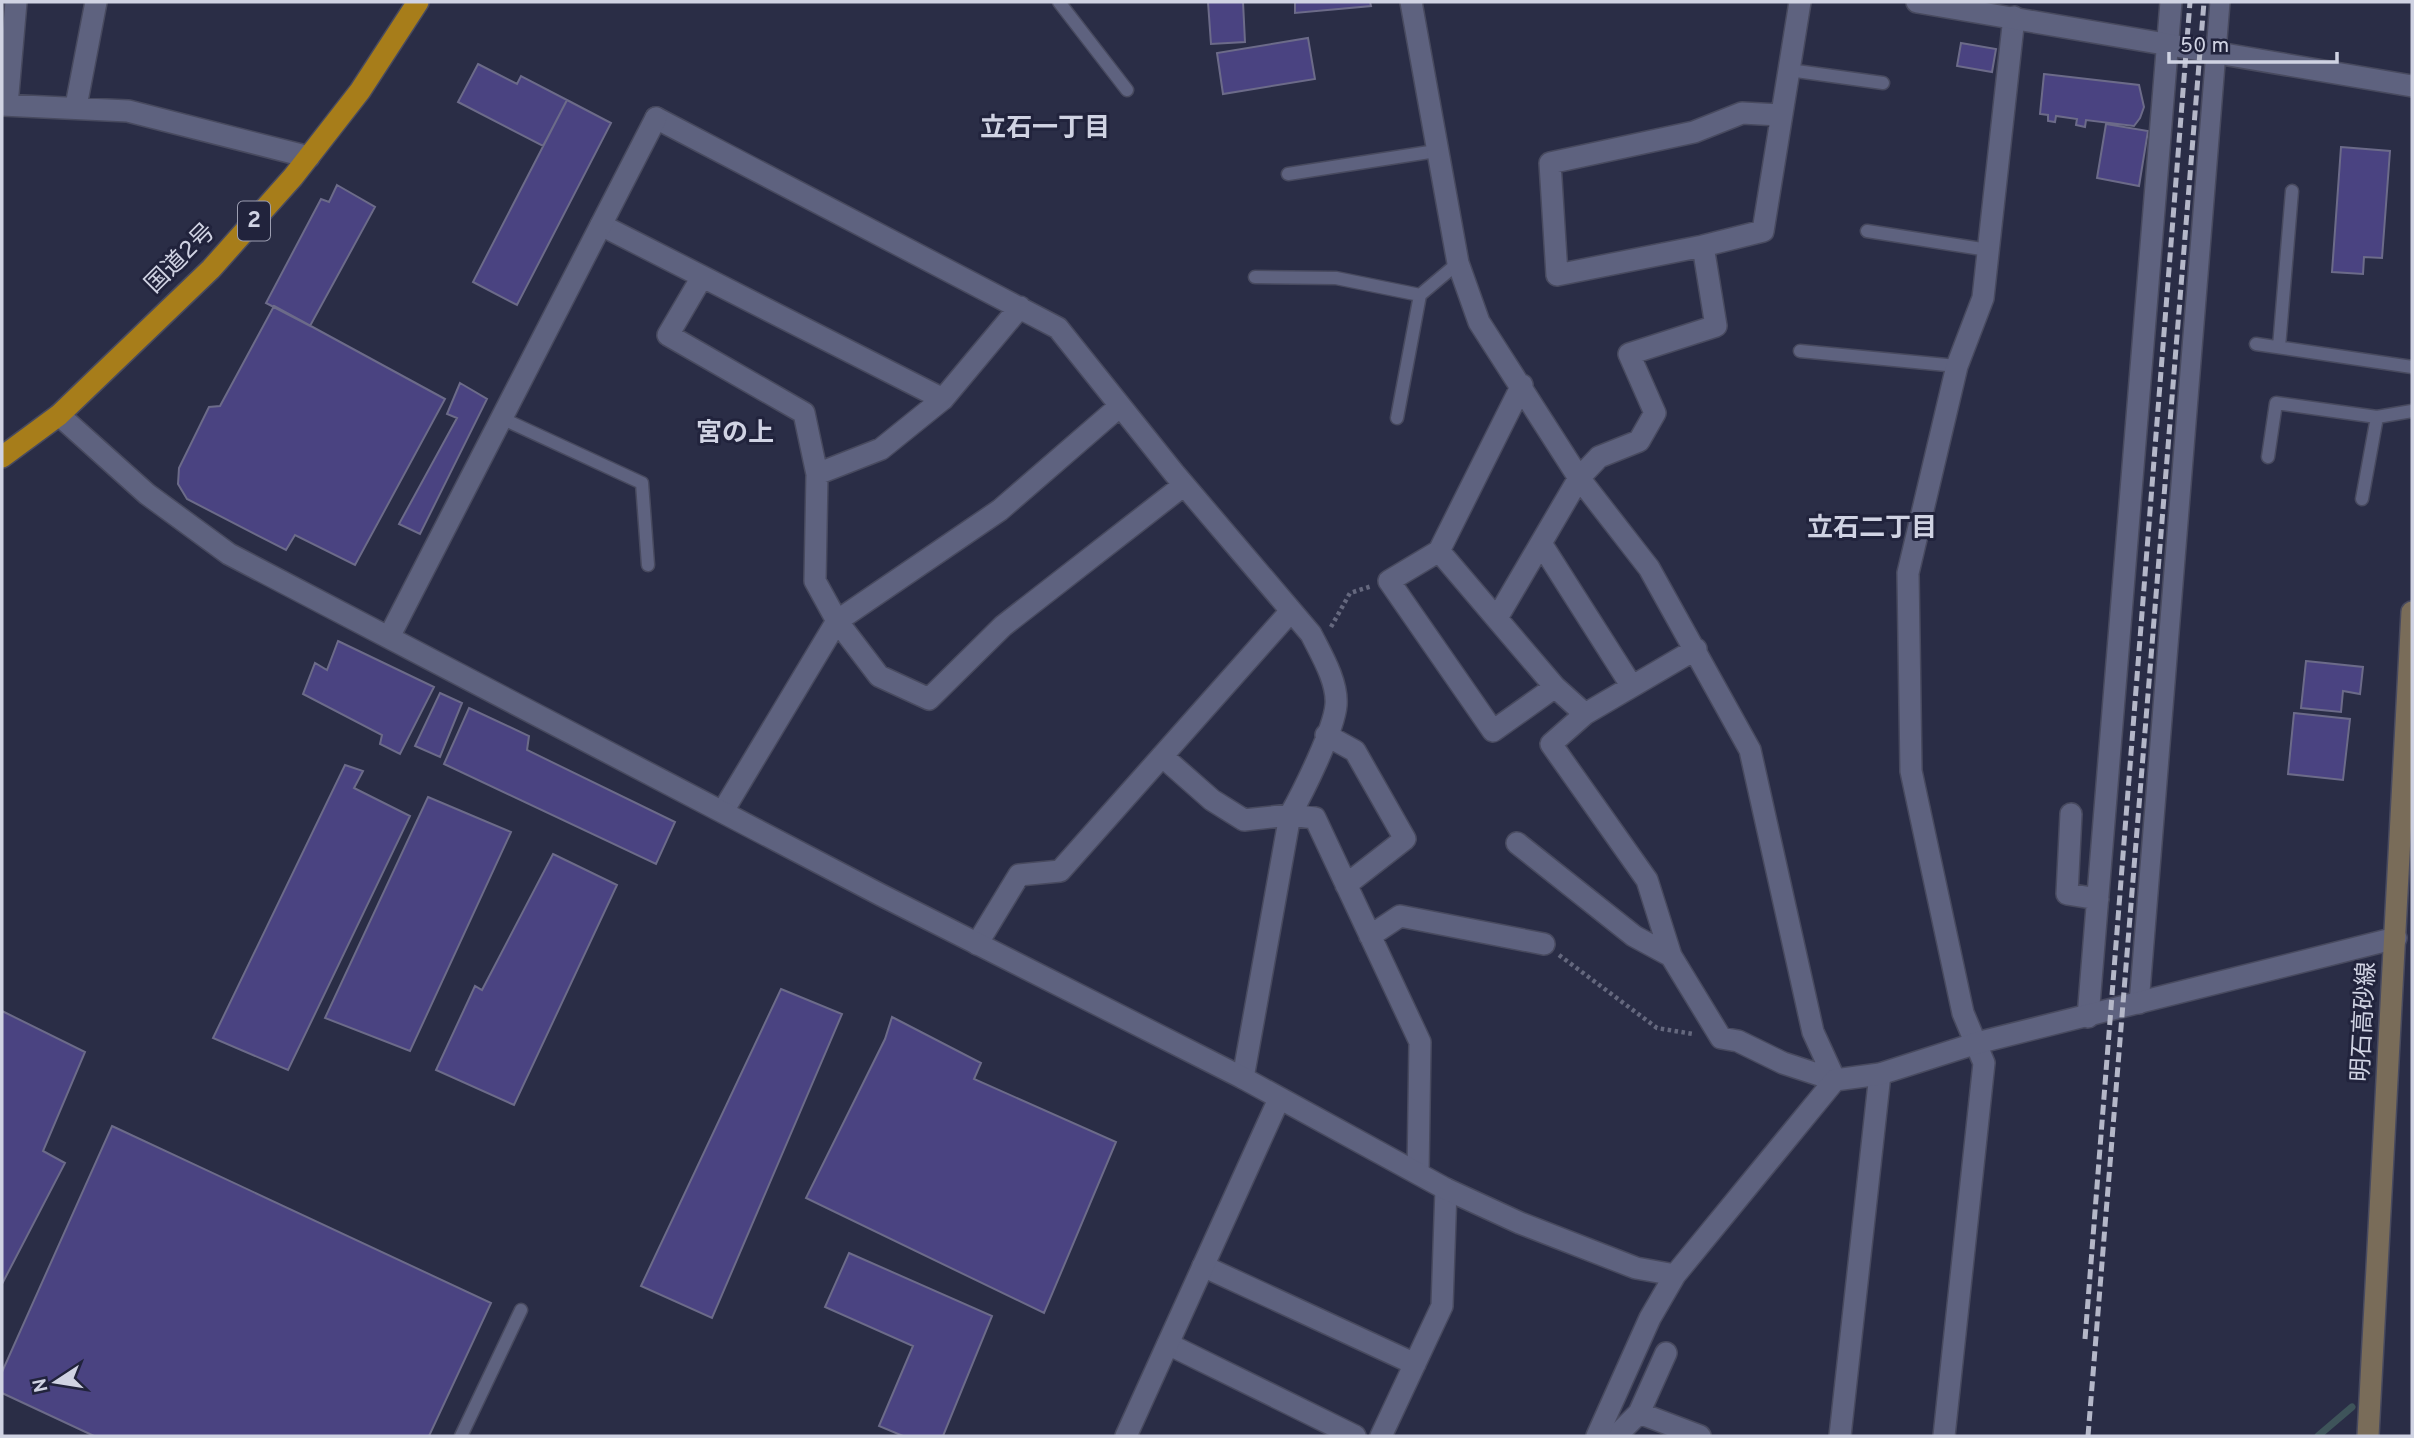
<svg xmlns="http://www.w3.org/2000/svg" width="2414" height="1438" font-family="Overpass,'Noto Sans JP',sans-serif">
	<style>
		.lines { fill: none; stroke-linecap: round; stroke-linejoin: round }
		.stream { stroke: #3e545a; stroke-width: 7 }
		.building { fill: #4a4381; stroke: #6c6b89; stroke-width: 2 }
		.service-casing { stroke: #484a5f; stroke-width: 15 }
		.pedestrian-casing { stroke: #484a5f; stroke-width: 22 }
		.minor-casing { stroke: #484a5f; stroke-width: 24 }
		.tertiary-casing { stroke: #484a5f; stroke-width: 24 }
		.secondary-casing { stroke: #484a5f; stroke-width: 24 }
		.trunk-casing { stroke: #484a5f; stroke-width: 24 }
		.path { stroke: #65687e; stroke-width: 4.5; stroke-dasharray: 3.5 3.5; stroke-linecap: butt }
		.service { stroke: #5e627f; stroke-width: 12 }
		.pedestrian { stroke: #5e627f; stroke-width: 19 }
		.minor { stroke: #5e627f; stroke-width: 21 }
		.tertiary { stroke: #5e627f; stroke-width: 21 }
		.secondary { stroke: #796c59; stroke-width: 21 }
		.trunk { stroke: #a77d1a; stroke-width: 21 }
		.rail { stroke: #b4b7c8; stroke-width: 5; stroke-dasharray: 10 5; stroke-linecap: butt }
		.labels { text-anchor: middle; dominant-baseline: central; stroke-width: 6; stroke-linejoin: round; paint-order: stroke }
		.shield { fill: #21233c; stroke: #9c9eb1; stroke-width: 2 }
		.shield-label { font-size: 23px; font-weight: bold; fill: #d0d3e3 }
		.street-label { font-size: 24px; fill: #d0d3e3; stroke: #21233c }
		.neighbourhood-label { font-size: 26px; font-weight: bold; fill: #d0d3e3; stroke: #21233c }
	</style>
	<rect width="100%" height="100%" fill="#2a2d46"/>
	<g class="lines">
		<path class="stream" d="M2318,1436L2352,1407"/>
	</g>
	<path class="building" d="M1208,2H1243L1245,42L1211,44Z
		M1295,2H1370L1371,6L1295,13Z
		M1308,38L1315,79L1223,94L1217,53Z
		M1961,43L1996,49L1992,72L1957,66Z
		M478,64L517,84L521,76L567,100L543,146L458,102Z
		M2044,74L2139,85L2144,107L2140,118L2134,126L2086,120L2085,127L2076,125L2077,119L2056,116L2055,122L2048,121V115L2040,114Z
		M567,100L611,123L517,305L473,282Z
		M2106,124L2148,131L2139,186L2097,178Z
		M2341,147L2390,151L2382,258L2364,257L2363,274L2332,272Z
		M337,185L375,207L310,326L266,303L321,199L329,202Z
		M274,306L445,399L355,565L295,535L286,550L187,499L178,484L179,468L209,407L220,406Z
		M460,383L487,399L420,534L399,524L457,418L447,414Z
		M338,641L434,687L400,754L380,744L382,735L303,694L315,663L327,670Z
		M2306,661L2363,667L2360,694L2343,691L2341,712L2301,708Z
		M440,693L462,703L440,757L415,746Z
		M469,708L529,736L527,750L675,822L656,864L444,764Z
		M2294,713L2350,719L2343,780L2288,774Z
		M345,765L363,771L354,788L410,816L288,1070L213,1038Z
		M428,797L511,832L410,1051L325,1018Z
		M553,854L617,885L514,1105L436,1070L475,986L482,990Z
		M781,989L842,1014L712,1318L641,1286Z
		M2,1011L85,1052L43,1151L65,1163L2,1284Z
		M892,1017L981,1063L974,1079L1116,1142L1044,1313L806,1198L885,1039Z
		M112,1126L491,1303L429,1436H94L2,1393V1372Z
		M849,1253L992,1316L943,1436H903L879,1426L913,1346L825,1307Z"/>
	<g class="lines">
		<defs>
			<path id="service" d="M1059,2L1127,90
				M1789,70L1883,83
				M1288,174L1436,151
				M1867,231L1988,250
				M1255,277L1336,278L1420,295
				M2256,344L2412,367
				M2279,347L2292,191
				M1800,351L1957,366
				M501,418L642,483L648,565
				M1397,418L1420,295L1458,263
				M2268,457L2276,403L2377,417L2412,411
				M2362,499L2377,417
				M461,1436L521,1310"/>
			<path id="pedestrian" d="M2139,1004L2220,2"/>
			<path id="minor" d="M1411,2L1458,263L1479,322L1579,478L1649,568L1750,750L1813,1032L1835,1080
				M2,105L128,111L309,157
				M7,105L16,2
				M76,106L96,2
				M656,118L1058,328L1174,473L1311,634C1321,654 1338,682 1336,705C1334,730 1303,792 1290,815L1243,1078
				M601,225L943,399
				M1703,246L1557,275L1550,163L1694,132L1742,113L1780,115
				M702,277L668,335L804,413L817,474L815,581L837,621L879,676L929,699L1003,626L1184,485
				M1522,385L1439,551L1555,687L1585,714L1696,649
				M817,474L881,449L943,399L1020,307
				M1542,545L1631,685
				M1439,551L1389,581L1493,731L1555,687
				M1497,618L1579,478L1599,457L1639,441L1655,413L1629,354L1716,326L1703,246L1763,231L1800,2
				M1585,714L1551,744L1647,880L1671,956
				M1326,735L1355,751L1405,839L1346,885
				M1162,756L1212,800L1244,820L1290,815L1315,818L1420,1042L1418,1173
				M723,811L837,621L1000,510L1120,406
				M2071,814L2067,894L2098,899
				M1517,843L1634,936L1671,956L1721,1038L1738,1041L1783,1063L1835,1080
				M1370,936L1400,916L1544,944
				M977,944L1019,875L1060,871L1291,611
				M2088,1017L2171,2
				M1203,1266L1415,1364
				M1168,1344L1355,1436
				M1639,1413L1700,1436
				M1381,1436L1442,1306L1446,1189
				M1616,1436L1639,1413L1666,1353
				M1840,1436L1880,1074
				M1944,1436L1984,1063L1963,1013L1911,771L1908,573L1957,366L1983,298L2014,17"/>
			<path id="tertiary" d="M1917,2L2412,86
				M59,415L147,494L229,554L881,895L1243,1078L1446,1189L1520,1223L1636,1268L1675,1275
				M389,637L656,118
				M1126,1436L1279,1099
				M1597,1436L1650,1318L1675,1275L1835,1080L1880,1074L1977,1043L2396,938"/>
			<path id="secondary" d="M2368,1436L2412,612"/>
			<path id="trunk" d="M2,457L59,415L211,269L293,177L360,91L418,2"/>
		</defs>
		<use href="#service" class="service-casing"/>
		<use href="#pedestrian" class="pedestrian-casing"/>
		<use href="#minor" class="minor-casing"/>
		<use href="#tertiary" class="tertiary-casing"/>
		<use href="#secondary" class="secondary-casing"/>
		<use href="#trunk" class="trunk-casing"/>
		<path class="path" d="M1331,627L1350,593L1372,586
			M1559,955L1657,1028L1693,1034"/>
		<use href="#service" class="service"/>
		<use href="#pedestrian" class="pedestrian"/>
		<use href="#minor" class="minor"/>
		<use href="#tertiary" class="tertiary"/>
		<use href="#secondary" class="secondary"/>
		<use href="#trunk" class="trunk"/>
		<path class="rail" d="M2085,1339L2190,2
			M2088,1436L2204,2"/>
	</g>
	<g class="labels">
		<rect class="shield" x="238" y="201.5" width="32" height="39" rx="5"/>
		<g class="shield-label">
			<text x="254" y="221">2</text>
		</g>
		<g class="street-label">
			<text transform="translate(181 259) rotate(-45)">国道2号</text>
			<text transform="translate(2365 1022) rotate(-87)">明石高砂線</text>
		</g>
		<g class="neighbourhood-label">
			<text x="1045" y="129">立石一丁目</text>
			<text x="735" y="434">宮の上</text>
			<text x="1872" y="529">立石二丁目</text>
		</g>
	</g>
	<rect width="2414" height="1438" fill="none" stroke="#d0d3e3" stroke-width="7"/>
	<g transform="translate(56 1382) rotate(258)" stroke="#21233c" stroke-width="5" paint-order="stroke">
	<path d="M0-5L12 26L0 18L-12 26Z" fill="#d0d3e3"/>
	<text y="-10" font-size="19" font-weight="bold" text-anchor="middle" fill="#d0d3e3">N</text>
	</g>
	<path d="M2169 52v10h168v-10" fill="none" stroke="#d0d3e3" stroke-width="3.5"/>
	<text x="2180" y="52" font-size="21" fill="#d0d3e3" stroke="#21233c" stroke-width="5" paint-order="stroke">50 m</text>
</svg>
